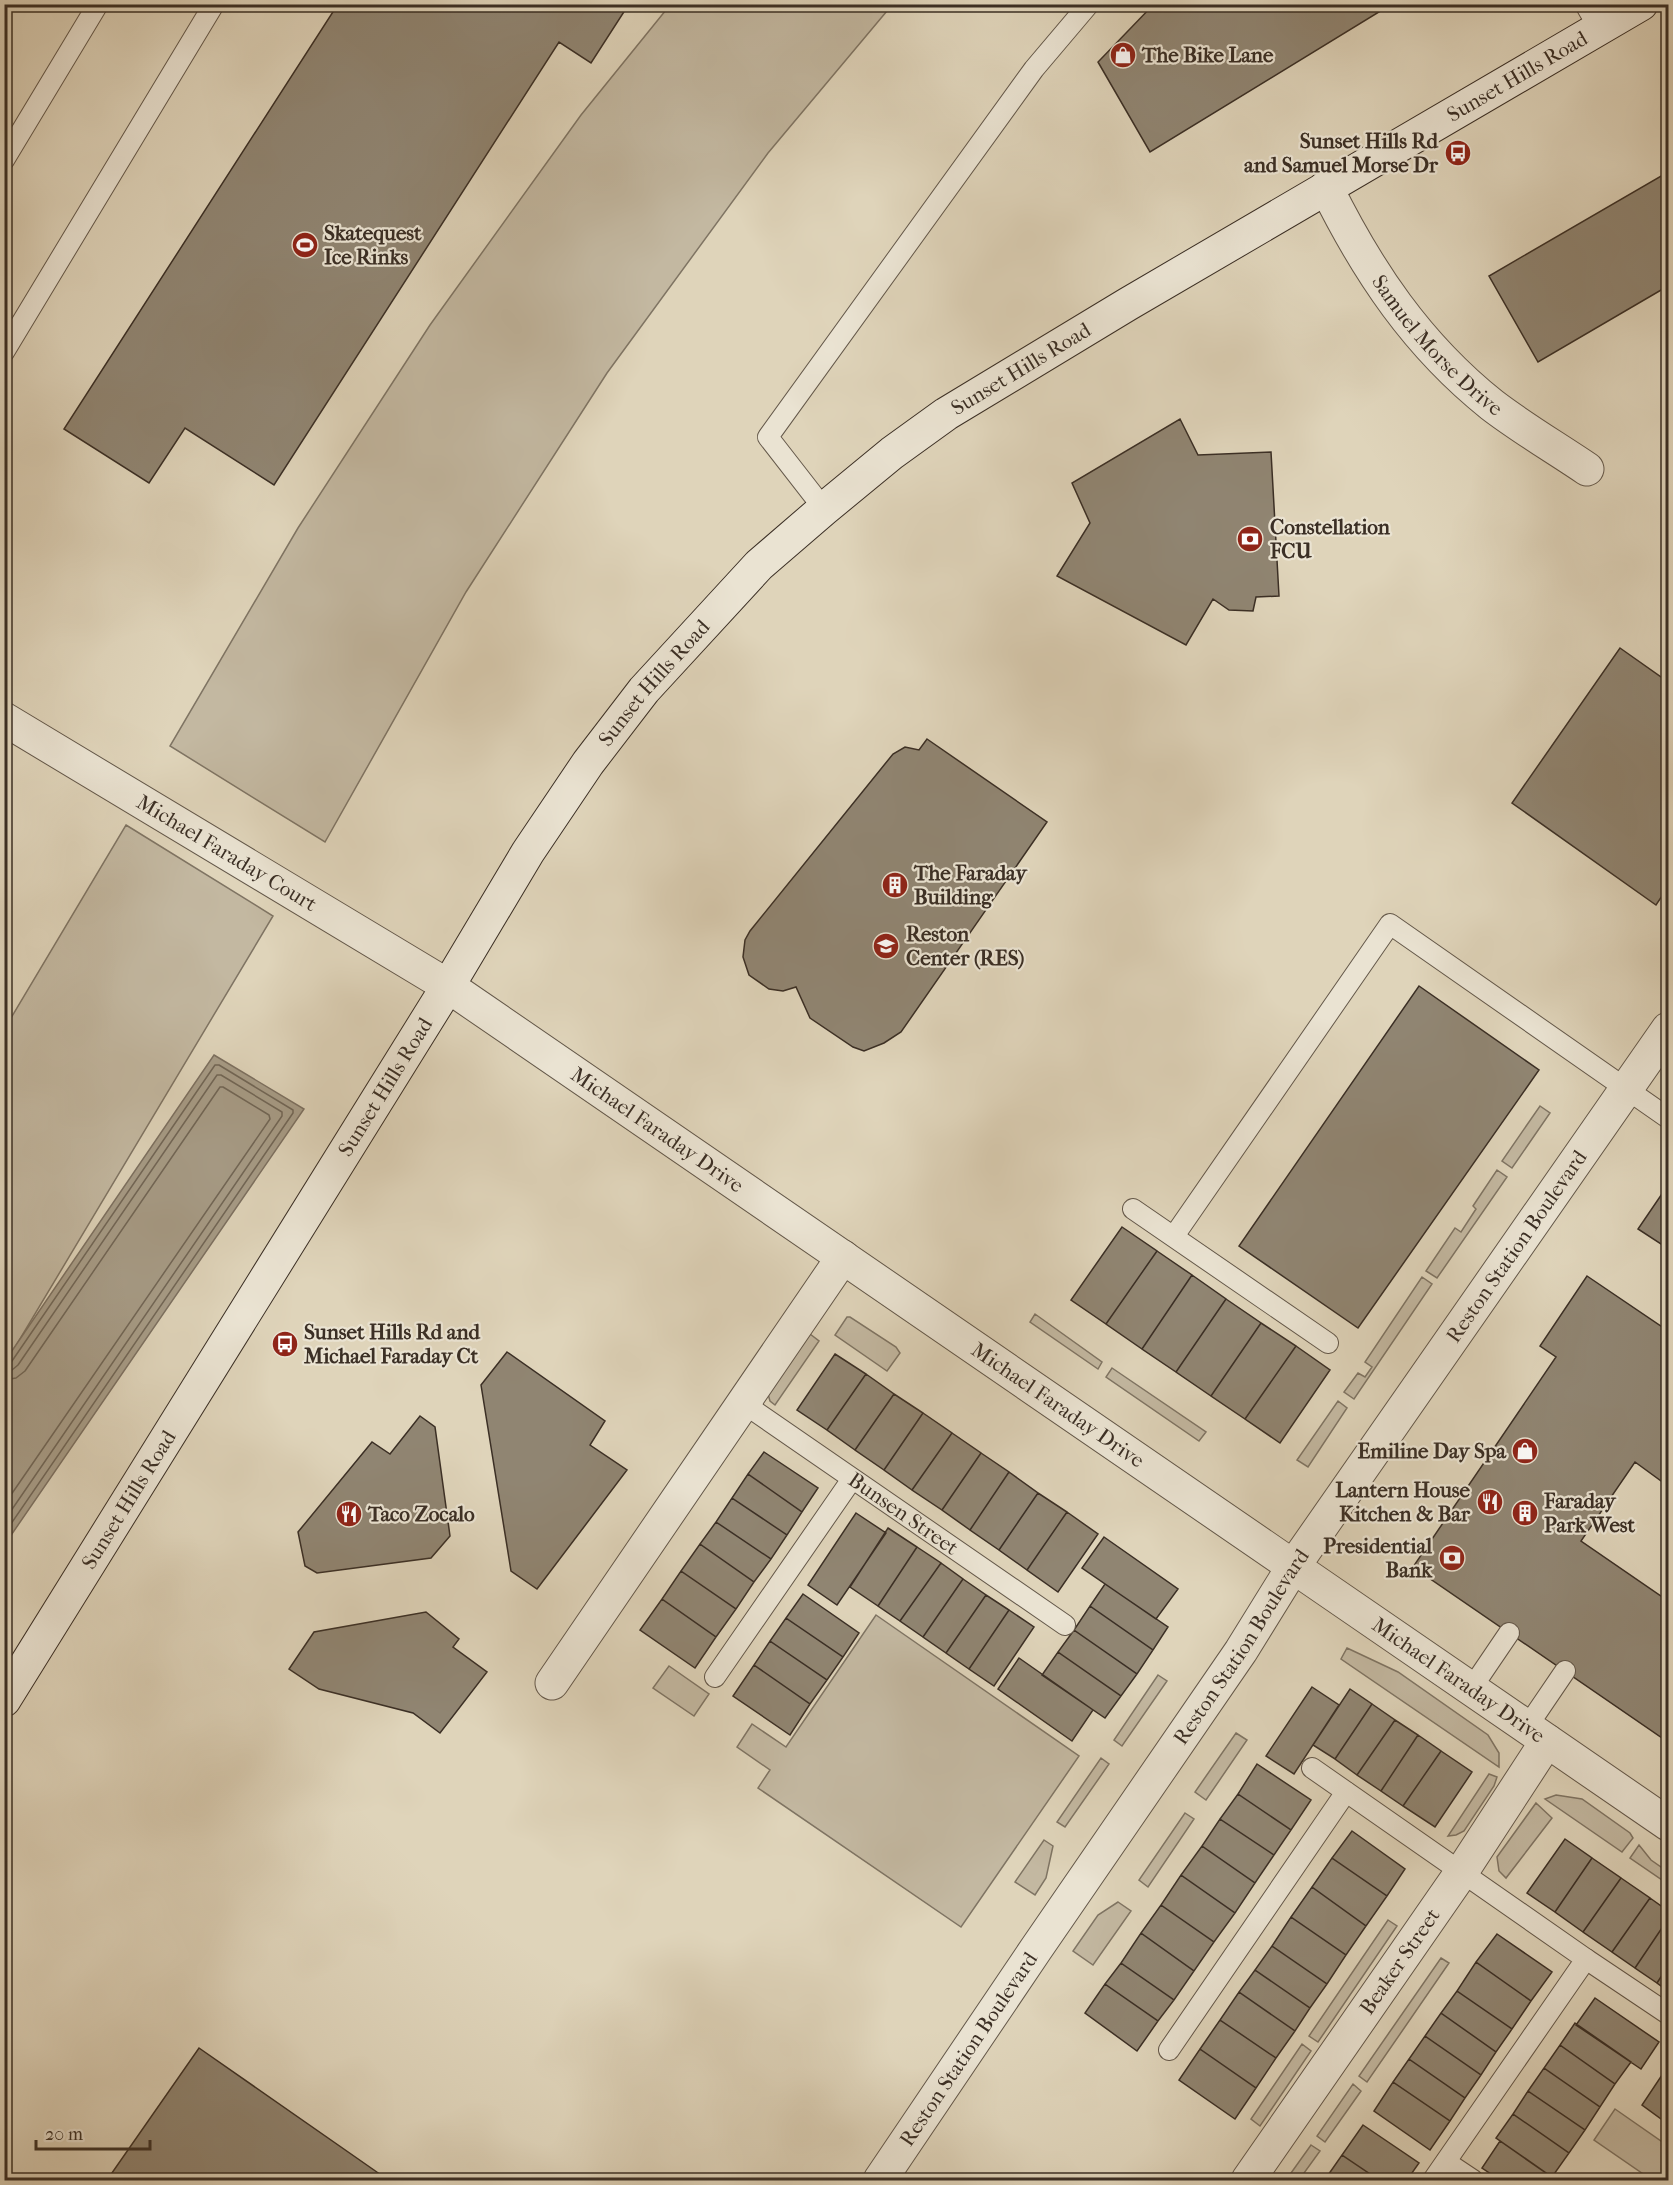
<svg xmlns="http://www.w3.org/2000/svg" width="1673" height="2185" font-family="'IM FELL French Canon',serif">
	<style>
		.green { fill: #c3b8a1; stroke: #7f7463; stroke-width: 1.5 }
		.water { fill: #a79c87; stroke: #7c7060; stroke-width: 1.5 }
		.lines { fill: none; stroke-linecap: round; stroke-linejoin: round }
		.shore { stroke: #716656; stroke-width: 1.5 }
		.building { fill: #908572; stroke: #3b2f25; stroke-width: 1.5 }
		.service-casing { stroke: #64584a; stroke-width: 22 }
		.minor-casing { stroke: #64584a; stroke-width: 35 }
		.secondary-casing { stroke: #3b2f25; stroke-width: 35 }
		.service { stroke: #eae3d2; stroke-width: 20 }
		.minor { stroke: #eae3d2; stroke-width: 33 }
		.secondary { stroke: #eae3d2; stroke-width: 33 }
		.labels { text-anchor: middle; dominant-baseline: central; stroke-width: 4.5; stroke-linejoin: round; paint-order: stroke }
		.poi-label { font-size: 21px; font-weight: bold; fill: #3b2f25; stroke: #eae3d2; text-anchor: start }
		.street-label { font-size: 21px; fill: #3b2f25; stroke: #eae3d2 }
	</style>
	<rect width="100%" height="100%" fill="#dfd4ba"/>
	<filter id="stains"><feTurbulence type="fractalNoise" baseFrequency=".00333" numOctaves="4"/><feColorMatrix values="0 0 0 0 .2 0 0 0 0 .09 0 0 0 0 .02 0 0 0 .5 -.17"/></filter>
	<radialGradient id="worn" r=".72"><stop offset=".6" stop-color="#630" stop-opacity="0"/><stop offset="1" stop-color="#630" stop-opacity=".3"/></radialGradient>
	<path class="green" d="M670,5H892L768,153L607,373L466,592L325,842L170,746L298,528L430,325L581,115Z
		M126,825L273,916L5,1364V1028Z
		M1540,1106L1550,1113L1512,1168L1502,1161Z
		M1497,1170L1507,1177L1437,1278L1426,1271L1455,1228L1461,1232L1476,1209L1473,1206Z
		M1422,1277L1432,1284L1354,1399L1344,1392L1358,1373L1365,1377L1372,1367L1365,1362Z
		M1035,1314L1102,1362L1098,1369L1030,1322Z
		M847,1317H850L896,1347L900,1353L887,1371L835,1335Z
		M810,1334L819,1341L775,1405L770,1401L768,1394Z
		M1112,1368L1206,1432L1199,1441L1106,1377Z
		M1338,1401L1347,1408L1308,1467L1297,1460Z
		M876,1615L1079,1756L961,1927L758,1788L770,1770L737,1747L752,1724L786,1747Z
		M1347,1648L1398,1672L1488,1735L1499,1753V1767L1341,1659Z
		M669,1666L709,1694L694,1716L653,1688Z
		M1158,1675L1167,1681L1122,1746L1114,1740Z
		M1236,1733L1247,1740L1206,1800L1195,1792Z
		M1101,1758L1109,1764L1065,1827L1057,1822Z
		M1489,1774L1497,1777L1494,1786L1464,1831L1456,1835L1448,1836Z
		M1556,1795L1582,1799L1630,1833L1633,1838L1622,1852L1545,1799Z
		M1536,1803L1552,1818L1506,1878L1499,1871L1497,1857Z
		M1185,1813L1194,1819L1148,1887L1139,1880Z
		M1044,1840L1053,1846L1046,1878L1035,1895L1015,1882Z
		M1639,1845L1651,1860L1668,1872V1884L1630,1858Z
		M1118,1902L1131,1911L1093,1965L1073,1951L1098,1915Z
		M1388,1920L1397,1926L1318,2042L1309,2036Z
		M1441,1958L1449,1963L1367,2082L1359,2076Z
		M1302,2044L1311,2051L1260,2126L1251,2119Z
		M1353,2084L1361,2091L1325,2142L1317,2136Z
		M1615,2109L1668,2146V2180H1652L1594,2140Z
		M1311,2145L1320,2151L1299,2180H1286Z"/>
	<path class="water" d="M214,1055L304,1109L5,1544V1361Z"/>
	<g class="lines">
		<path class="shore" d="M4,1364L12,1361L215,1065H219L293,1110V1113L4,1534
			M4,1371L12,1370L18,1365L217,1075H221L282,1112V1116L4,1521
			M4,1380L16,1378L25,1371L220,1087H223L269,1115L270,1119L4,1505"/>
	</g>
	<path class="building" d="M338,4H629L591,63L559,42L274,485L185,428L149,483L64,429Z
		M1154,4H1392L1150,152L1098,62Z
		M1668,172V286L1538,362L1489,276Z
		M1180,419L1198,455L1271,452L1279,596L1256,597L1253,611L1229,610L1213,599L1186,645L1057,576L1090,523L1072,483Z
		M1620,648L1668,682V887L1656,905L1512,803Z
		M927,739L1047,822L901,1032L884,1043L864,1051L853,1047L810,1018L796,987L783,991L769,989L749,975L743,957L745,940L750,931L893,754L905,747L919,750Z
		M1419,986L1539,1070L1358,1328L1239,1246Z
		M1668,1185V1246L1667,1248L1638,1229Z
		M1122,1227L1157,1251L1106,1324L1071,1300Z
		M1157,1251L1192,1275L1142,1349L1106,1324Z
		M1192,1275L1226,1299L1176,1372L1142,1349Z
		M1587,1276L1668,1331V1486L1635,1462L1581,1541L1668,1601V1742L1413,1567L1556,1357L1540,1346Z
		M1226,1299L1261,1323L1211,1396L1176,1372Z
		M1261,1323L1296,1346L1245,1419L1211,1396Z
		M1296,1346L1330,1370L1280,1443L1245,1419Z
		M507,1352L605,1421L590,1445L627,1470L537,1589L511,1571L481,1385Z
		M835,1354L866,1374L827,1430L797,1410Z
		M866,1374L894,1394L855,1450L827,1430Z
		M894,1394L923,1413L884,1470L855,1450Z
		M923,1413L952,1433L912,1490L884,1470Z
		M420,1416L435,1427L450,1536L431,1558L317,1573L305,1566L298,1532L372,1442L390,1454Z
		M952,1433L981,1453L942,1510L912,1490Z
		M764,1452L818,1488L802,1512L748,1474Z
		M981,1453L1009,1472L970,1530L942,1510Z
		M1009,1472L1038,1493L999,1550L970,1530Z
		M748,1474L802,1512L787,1535L732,1498Z
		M1038,1493L1067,1512L1027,1570L999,1550Z
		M732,1498L787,1535L771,1559L716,1522Z
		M1067,1512L1098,1534L1058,1592L1027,1570Z
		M856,1513L886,1533L837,1605L808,1585Z
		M716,1522L771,1559L754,1582L700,1544Z
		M888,1528L917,1547L878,1606L850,1587Z
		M1104,1537L1178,1589L1156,1619L1082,1568Z
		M700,1544L754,1582L736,1609L681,1571Z
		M917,1547L941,1563L900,1621L878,1606Z
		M941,1563L963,1579L923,1637L900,1621Z
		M681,1571L736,1609L716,1637L662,1599Z
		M963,1579L986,1595L946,1653L923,1637Z
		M1105,1584L1168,1627L1153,1650L1090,1606Z
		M803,1594L859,1633L843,1657L786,1618Z
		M986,1595L1009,1610L969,1669L946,1653Z
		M662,1599L716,1637L695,1668L640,1630Z
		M1090,1606L1153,1650L1137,1674L1074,1630Z
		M1009,1610L1034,1627L994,1686L969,1669Z
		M426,1612L459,1639L453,1647L487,1672L440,1733L413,1713L319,1689L289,1669L314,1632Z
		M786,1618L843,1657L827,1680L770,1641Z
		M1074,1630L1137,1674L1121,1696L1058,1652Z
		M770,1641L827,1680L810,1704L754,1665Z
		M1058,1652L1121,1696L1105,1718L1042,1675Z
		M1019,1658L1093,1710L1072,1741L998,1689Z
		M754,1665L810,1704L790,1735L733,1696Z
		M1312,1687L1339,1705L1294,1774L1266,1756Z
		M1350,1689L1372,1704L1335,1759L1313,1745Z
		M1372,1704L1395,1720L1357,1775L1335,1759Z
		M1395,1720L1418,1735L1381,1791L1357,1775Z
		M1418,1735L1441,1751L1403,1806L1381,1791Z
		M1441,1751L1472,1772L1435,1827L1403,1806Z
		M1257,1764L1311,1800L1291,1830L1238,1794Z
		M1238,1794L1291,1830L1274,1855L1220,1819Z
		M1220,1819L1274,1855L1255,1883L1202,1846Z
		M1352,1831L1405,1869L1387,1896L1332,1858Z
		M1565,1839L1592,1858L1555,1912L1527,1893Z
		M1202,1846L1255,1883L1235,1913L1181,1875Z
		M1332,1858L1387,1896L1366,1926L1312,1887Z
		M1592,1858L1621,1878L1583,1932L1555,1912Z
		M1181,1875L1235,1913L1214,1942L1161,1905Z
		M1621,1878L1650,1898L1612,1952L1583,1932Z
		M1312,1887L1366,1926L1346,1955L1291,1917Z
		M1650,1898L1668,1911V1919L1635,1968L1612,1952Z
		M1161,1905L1214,1942L1194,1971L1141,1933Z
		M1291,1917L1346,1955L1327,1984L1272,1946Z
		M1668,1919V1966L1657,1983L1635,1968Z
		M1141,1933L1194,1971L1174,2000L1121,1963Z
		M1497,1934L1552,1972L1531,2001L1476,1962Z
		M1272,1946L1327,1984L1310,2008L1255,1970Z
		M1476,1962L1531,2001L1512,2029L1457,1991Z
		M1121,1963L1174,2000L1158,2021L1105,1984Z
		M1668,1966V1991L1657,1983Z
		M1255,1970L1310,2008L1295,2031L1239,1992Z
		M1105,1984L1158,2021L1137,2051L1085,2013Z
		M1457,1991L1512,2029L1496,2052L1441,2013Z
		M1239,1992L1295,2031L1276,2058L1220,2020Z
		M1595,1998L1659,2042L1641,2069L1576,2025Z
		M1441,2013L1496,2052L1481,2075L1425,2036Z
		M1220,2020L1276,2058L1256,2088L1200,2049Z
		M1575,2023L1631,2062L1615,2084L1560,2045Z
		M1425,2036L1481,2075L1465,2098L1409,2059Z
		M1560,2045L1615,2084L1600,2107L1544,2068Z
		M199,2048L384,2177L381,2180H107Z
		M1200,2049L1256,2088L1235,2119L1179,2080Z
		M1409,2059L1465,2098L1450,2121L1393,2082Z
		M1668,2066V2124L1642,2105Z
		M1544,2068L1600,2107L1585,2130L1528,2091Z
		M1393,2082L1450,2121L1430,2150L1374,2111Z
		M1528,2091L1585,2130L1569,2153L1513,2114Z
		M1513,2114L1569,2153L1552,2177L1496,2138Z
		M1363,2125L1419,2163L1407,2180H1379L1342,2155Z
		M1500,2141L1556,2180H1500L1482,2168Z
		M1342,2155L1379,2180H1330L1326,2178Z"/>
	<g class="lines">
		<defs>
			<g id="service">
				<path d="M1585,4L1600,30"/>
				<path d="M4,160L98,4"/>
				<path d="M4,352L214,4"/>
				<path d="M824,509L768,437L1034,69L1089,4"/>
				<path d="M1133,1209L1328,1343"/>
				<path d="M1174,1236L1390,924L1668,1118"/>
				<path id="s1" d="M743,1403L1065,1625"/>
				<path d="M715,1677L852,1479"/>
				<path d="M1471,1689L1509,1633"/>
				<path d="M1527,1727L1565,1671"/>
				<path d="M1312,1768L1586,1959L1433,2180"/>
				<path d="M1586,1959L1668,2014"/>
				<path d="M1169,2050L1346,1792"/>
				<path d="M1446,2162L1473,2180"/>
			</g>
			<g id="minor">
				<path id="s2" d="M1326,187C1368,272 1417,345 1492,405C1522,428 1556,448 1587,469"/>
				<path id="s3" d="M4,719L448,986L1668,1824"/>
				<path d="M552,1683L843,1257"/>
				<path id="s4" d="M880,2180L1036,1949L1241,1651L1293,1567L1668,1029"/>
				<path id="s5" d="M1248,2180L1461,1873L1547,1741"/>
			</g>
			<g id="secondary">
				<path id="s6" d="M4,1700L448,986L528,852L588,763L644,690L759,565L824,509L892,453L946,414L1128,304L1641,4"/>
			</g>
		</defs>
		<use href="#service" class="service-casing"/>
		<use href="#minor" class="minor-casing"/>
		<use href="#secondary" class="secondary-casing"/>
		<use href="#service" class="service"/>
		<use href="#minor" class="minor"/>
		<use href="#secondary" class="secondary"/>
	</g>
	<defs>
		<symbol id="shop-disc" viewBox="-11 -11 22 22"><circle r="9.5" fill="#8f2418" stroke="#eae3d2"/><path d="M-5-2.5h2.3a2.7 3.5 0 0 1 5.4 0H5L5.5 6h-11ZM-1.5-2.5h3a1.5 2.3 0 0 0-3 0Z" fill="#fff"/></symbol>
		<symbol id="bus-disc" viewBox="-11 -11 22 22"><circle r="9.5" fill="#8f2418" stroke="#eae3d2"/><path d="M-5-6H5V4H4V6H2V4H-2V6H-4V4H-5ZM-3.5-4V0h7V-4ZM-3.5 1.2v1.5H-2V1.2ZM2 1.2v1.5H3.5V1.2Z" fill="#fff"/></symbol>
		<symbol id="stadium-disc" viewBox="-11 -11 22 22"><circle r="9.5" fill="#8f2418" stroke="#eae3d2"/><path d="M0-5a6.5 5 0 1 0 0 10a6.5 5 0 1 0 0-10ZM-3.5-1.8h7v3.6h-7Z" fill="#fff"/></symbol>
		<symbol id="bank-disc" viewBox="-11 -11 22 22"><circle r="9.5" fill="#8f2418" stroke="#eae3d2"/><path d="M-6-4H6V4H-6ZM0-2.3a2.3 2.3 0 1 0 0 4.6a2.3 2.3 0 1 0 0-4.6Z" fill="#fff"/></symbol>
		<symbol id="building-disc" viewBox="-11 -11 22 22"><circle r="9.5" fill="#8f2418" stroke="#eae3d2"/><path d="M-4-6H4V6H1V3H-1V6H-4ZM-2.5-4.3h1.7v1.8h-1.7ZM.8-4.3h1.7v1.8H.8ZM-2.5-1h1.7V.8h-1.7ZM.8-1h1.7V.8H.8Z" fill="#fff"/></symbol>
		<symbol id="university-disc" viewBox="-11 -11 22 22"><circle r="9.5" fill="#8f2418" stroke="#eae3d2"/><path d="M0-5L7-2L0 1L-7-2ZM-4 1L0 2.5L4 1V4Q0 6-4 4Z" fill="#fff"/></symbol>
		<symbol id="restaurant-disc" viewBox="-11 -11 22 22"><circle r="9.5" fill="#8f2418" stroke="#eae3d2"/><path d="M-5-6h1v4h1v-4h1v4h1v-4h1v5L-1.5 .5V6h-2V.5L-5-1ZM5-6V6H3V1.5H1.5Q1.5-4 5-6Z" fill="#fff"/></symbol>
	</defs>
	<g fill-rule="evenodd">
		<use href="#shop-disc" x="1108" y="40" width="30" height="30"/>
		<use href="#bus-disc" x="1443" y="138" width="30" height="30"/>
		<use href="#stadium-disc" x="290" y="230" width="30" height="30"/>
		<use href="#bank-disc" x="1235" y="524" width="30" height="30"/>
		<use href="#building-disc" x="880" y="870" width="30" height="30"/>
		<use href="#university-disc" x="871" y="931" width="30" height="30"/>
		<use href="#bus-disc" x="270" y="1329" width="30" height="30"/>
		<use href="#shop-disc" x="1510" y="1436" width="30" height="30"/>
		<use href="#restaurant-disc" x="1475" y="1487" width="30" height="30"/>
		<use href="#building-disc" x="1510" y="1498" width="30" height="30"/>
		<use href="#restaurant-disc" x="334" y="1499" width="30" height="30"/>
		<use href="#bank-disc" x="1437" y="1543" width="30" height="30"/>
	</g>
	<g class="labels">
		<g class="poi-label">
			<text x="1142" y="55">The Bike Lane</text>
			<text x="1438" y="141" text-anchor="end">Sunset Hills Rd<tspan x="1438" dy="24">and Samuel Morse Dr</tspan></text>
			<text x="324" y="233">Skatequest<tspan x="324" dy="24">Ice Rinks</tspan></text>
			<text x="1270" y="527">Constellation<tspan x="1270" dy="24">FCU</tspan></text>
			<text x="914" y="873">The Faraday<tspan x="914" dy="24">Building</tspan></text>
			<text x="906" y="934">Reston<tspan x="906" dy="24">Center (RES)</tspan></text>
			<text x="304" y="1332">Sunset Hills Rd and<tspan x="304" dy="24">Michael Faraday Ct</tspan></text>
			<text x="1506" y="1451" text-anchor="end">Emiline Day Spa</text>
			<text x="1470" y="1490" text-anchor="end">Lantern House<tspan x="1470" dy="24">Kitchen &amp; Bar</tspan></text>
			<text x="1544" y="1501">Faraday<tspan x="1544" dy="24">Park West</tspan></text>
			<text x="368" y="1514">Taco Zocalo</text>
			<text x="1432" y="1546" text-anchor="end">Presidential<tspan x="1432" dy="24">Bank</tspan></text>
		</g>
		<g class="street-label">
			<text stroke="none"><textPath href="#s6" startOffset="2270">Sunset Hills Road</textPath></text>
			<text stroke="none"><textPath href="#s2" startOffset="195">Samuel Morse Drive</textPath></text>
			<text stroke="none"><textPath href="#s6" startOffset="1694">Sunset Hills Road</textPath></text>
			<text stroke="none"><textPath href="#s6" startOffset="1208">Sunset Hills Road</textPath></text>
			<text stroke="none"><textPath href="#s3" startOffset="260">Michael Faraday Court</textPath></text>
			<text stroke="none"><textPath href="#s6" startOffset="722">Sunset Hills Road</textPath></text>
			<text stroke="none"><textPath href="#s3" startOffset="772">Michael Faraday Drive</textPath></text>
			<text stroke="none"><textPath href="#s4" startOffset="1130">Reston Station Boulevard</textPath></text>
			<text stroke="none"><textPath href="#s3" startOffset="1258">Michael Faraday Drive</textPath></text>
			<text stroke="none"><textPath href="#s6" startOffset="236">Sunset Hills Road</textPath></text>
			<text stroke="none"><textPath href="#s1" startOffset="195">Bunsen Street</textPath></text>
			<text stroke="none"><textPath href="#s4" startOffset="644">Reston Station Boulevard</textPath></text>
			<text stroke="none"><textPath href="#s3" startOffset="1744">Michael Faraday Drive</textPath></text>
			<text stroke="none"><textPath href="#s5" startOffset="266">Beaker Street</textPath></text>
			<text stroke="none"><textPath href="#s4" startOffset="158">Reston Station Boulevard</textPath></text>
		</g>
	</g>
	<rect width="1673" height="2185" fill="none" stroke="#dfd4ba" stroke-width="24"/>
	<rect x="6" y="6" width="1661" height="2173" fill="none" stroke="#3b2f25" stroke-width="3"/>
	<rect x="12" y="12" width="1649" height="2161" fill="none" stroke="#3b2f25" stroke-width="1.5"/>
	<path d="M36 2140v9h114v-9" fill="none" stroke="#3b2f25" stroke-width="3"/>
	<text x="45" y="2140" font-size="18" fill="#3b2f25" stroke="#eae3d2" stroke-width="4.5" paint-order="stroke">20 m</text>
	<rect width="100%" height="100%" filter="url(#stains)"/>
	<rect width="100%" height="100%" fill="url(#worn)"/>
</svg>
